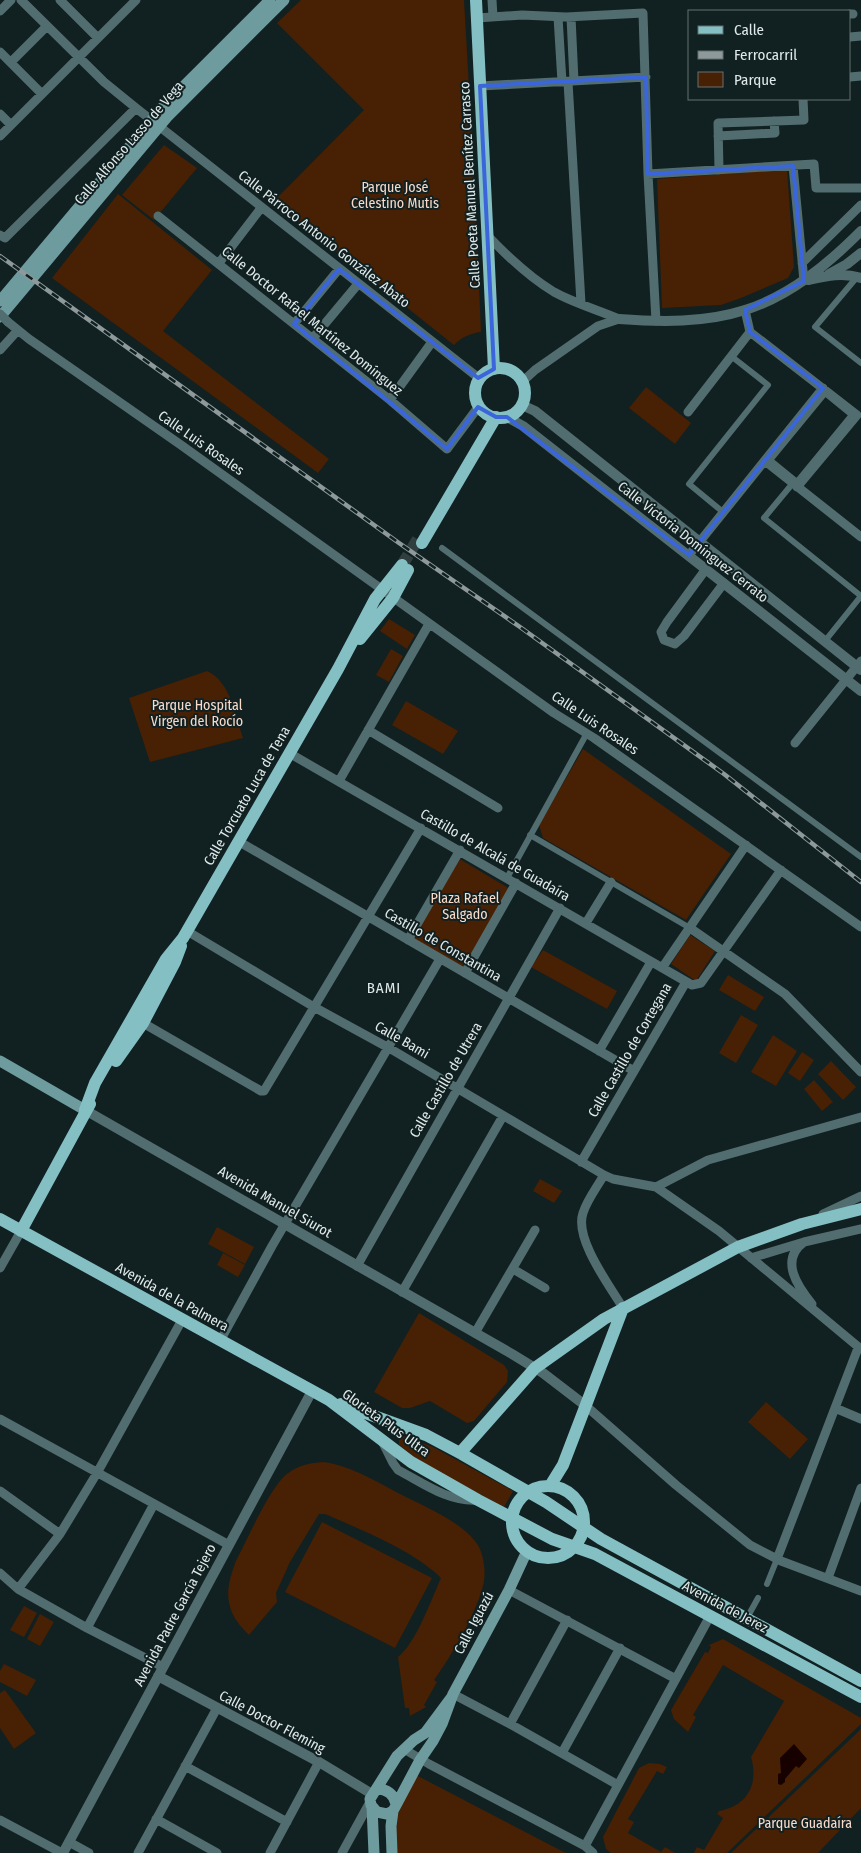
<svg xmlns="http://www.w3.org/2000/svg" width="861" height="1853" font-family="'Fira Sans Condensed',sans-serif">
	<style>
		.green { fill: #482004 }
		.water { fill: #170000 }
		.lines { fill: none; stroke-linecap: round; stroke-linejoin: round }
		.primary-tunnel { stroke: #303e3f; stroke-width: 12; stroke-dasharray: 12 6; stroke-linecap: butt }
		.pedestrian { stroke: #516d6f; stroke-width: 6 }
		.minor { stroke: #516d6f; stroke-width: 9 }
		.tertiary { stroke: #516d6f; stroke-width: 10 }
		.secondary { stroke: #6e9b9e; stroke-width: 11 }
		.primary { stroke: #84bfc3; stroke-width: 12 }
		.rail-casing { stroke: #8d999a; stroke-width: 4.5 }
		.rail { stroke: #112021; stroke-width: 2.5; stroke-dasharray: 8; stroke-linecap: butt }
		.minor-bridge { stroke: #516d6f; stroke-width: 9 }
		.marked { fill: none; stroke: #3a65db; stroke-width: 4; stroke-linejoin: round }
		.labels { text-anchor: middle; dominant-baseline: central; stroke-width: 4; stroke-linejoin: round; paint-order: stroke }
		.street-label { font-size: 14px; fill: #e0eaea; stroke: #112021 }
		.park-label { font-size: 14px; fill: #fadbca; stroke: #112021 }
		.neighbourhood-label { font-size: 15px; letter-spacing: 1px; fill: #e0eaea; stroke: #112021 }
	</style>
	<rect width="100%" height="100%" fill="#112021"/>
	<path class="green" d="M301,0H464L474,173L481,332C471,333 460,338 454,345L269,198L272,195L277,198L364,110L277,23Z
		M164,145L197,168L154,220L122,195Z
		M787,169L794,267L788,278L741,298L721,305L662,308L657,179Z
		M118,194L212,270L163,331L329,459L318,473L52,278Z
		M646,387L691,423L675,444L629,408Z
		M389,619L415,635L407,649L380,631Z
		M391,649L403,656L389,682L376,675Z
		M207,671C231,682 235,715 243,738L150,762L129,698Z
		M406,701L458,731L443,754L392,725Z
		M583,749L731,854L686,920L543,838L539,825Z
		M458,858L510,889L463,969L410,938Z
		M690,935L715,951L696,981L671,964Z
		M543,950L617,991L607,1009L531,967Z
		M728,975L764,997L755,1011L719,990Z
		M741,1015L758,1025L736,1063L719,1053Z
		M773,1035L797,1051L776,1086L751,1072Z
		M802,1052L814,1060L800,1081L788,1073Z
		M831,1061L856,1087L843,1100L818,1074Z
		M814,1080L833,1102L822,1111L804,1089Z
		M540,1179L562,1191L554,1203L533,1191Z
		M217,1227L254,1247L245,1264L208,1244Z
		M223,1253L245,1265L238,1277L217,1265Z
		M419,1313L504,1365L508,1371L507,1382L474,1421L467,1423L430,1401L410,1408H402L374,1392Z
		M766,1402L808,1439L790,1459L748,1422Z
		M404,1436L433,1447L513,1491L504,1507L440,1473L416,1458L399,1445V1438Z
		M324,1462C353,1466 382,1485 408,1498C429,1508 461,1523 475,1541C483,1550 486,1569 484,1581C479,1609 451,1657 434,1680L437,1682L424,1705L426,1707L410,1716L409,1708H405L398,1657C416,1643 431,1600 441,1578C413,1550 361,1530 325,1514H319L290,1562L276,1593L277,1602L249,1635C224,1612 224,1591 236,1561C247,1540 270,1487 287,1474C298,1465 310,1463 324,1462Z
		M322,1522L432,1578L395,1648L285,1592Z
		M24,1606L37,1613L24,1637L10,1630Z
		M40,1614L54,1622L40,1646L27,1639Z
		M723,1639L861,1718V1724L727,1853H694L697,1847L704,1850L723,1818L717,1814L719,1811C747,1806 759,1785 751,1757L784,1701L723,1665L693,1715L696,1717L688,1732L674,1719L671,1710L705,1652L708,1653L711,1647L709,1645Z
		M4,1664L36,1680L27,1696L0,1682V1671Z
		M5,1690L36,1733L14,1749L0,1728V1693Z
		M861,1729V1808L818,1853H731Z
		M649,1763L660,1764L667,1767L663,1774L657,1771L628,1819L634,1822L628,1833L661,1852L665,1847L675,1853H611L606,1849L603,1837L639,1768Z
		M416,1775L556,1848L566,1853H395V1820Z"/>
	<path class="water" d="M794,1744L807,1759L799,1768L796,1766L785,1779V1782L781,1785L778,1784V1774L781,1773L780,1758Z"/>
	<g class="lines">
		<path class="primary-tunnel" d="M402,565L418,539"/>
		<path class="pedestrian" d="M857,277L815,327L861,363
			M825,393L852,415L797,482L770,460Z
			M793,483L764,518L861,596L825,641
			M723,512L689,484L768,385L731,356
			M442,548L861,857
			M530,835L690,928
			M507,878L587,733
			M767,1584L777,1559
			M747,1618L758,1598"/>
		<path class="minor" d="M21,0L104,82L136,108L480,379
			M60,0L98,38
			M492,0L493,17
			M0,11L11,0
			M850,14H853
			M558,17L562,82
			M571,17L574,81
			M477,18L522,15L566,17L643,13L648,174L656,321
			M850,37L861,36
			M0,52L42,94
			M11,62L47,26
			M850,77L861,76
			M568,82L581,303
			M480,86L646,77
			M0,114L11,125
			M0,136L136,0
			M718,136L775,133L774,121
			M793,166L804,281
			M719,170L718,123L804,120L803,99
			M648,174L814,164L816,188H861
			M158,216L390,400L447,449L479,406
			M0,235L5,238L136,108
			M488,236C508,257 529,277 554,292C574,303 598,310 619,319
			M219,263L261,208
			M802,263L861,205
			M8,322L29,339L181,445L554,713L594,738L861,927
			M294,324L339,269
			M750,332L857,415L797,487
			M313,338L358,284
			M0,350L18,330
			M522,382L535,370L598,326L619,319
			M390,400L432,342
			M688,412L750,332L745,310
			M765,461L861,537
			M689,555L823,388
			M706,569L667,622L661,632L664,640L675,644L684,636L724,583
			M368,730L498,808
			M795,743L861,661
			M289,753L692,985L701,983L781,870
			M339,781L429,624
			M238,841L634,1071
			M586,923L611,882
			M690,928L785,994L861,1072
			M187,931L314,1007L389,1048L604,1175L613,1179L656,1187L719,1231L861,1349
			M408,940L460,850
			M662,968L746,845
			M465,973L516,883
			M143,1023L261,1091H264L421,828
			M599,1051L651,962
			M581,1162L686,982
			M604,1175C597,1187 587,1200 583,1213C574,1239 610,1286 623,1308
			M656,1187L708,1160L861,1117
			M823,1214L861,1196
			M804,1242C779,1260 798,1287 812,1304
			M751,1258L804,1242L861,1229
			M357,1266L560,908
			M0,1268L21,1231
			M513,1269L545,1288
			M402,1292L503,1116
			M475,1333L535,1230
			M220,1341L272,1246L440,959
			M586,1406L676,1485L750,1545L781,1561L861,1591
			M835,1408L861,1419
			M0,1419L229,1545
			M383,1443L393,1463L398,1470C423,1483 448,1502 477,1500
			M0,1491L60,1534
			M777,1559L858,1348
			M0,1573L18,1589L87,1628L163,1667
			M828,1578L861,1488
			M18,1589L60,1534L97,1473L182,1320
			M509,1590L676,1679
			M87,1628L154,1504
			M453,1694L510,1724L618,1785
			M510,1724L567,1620
			M404,1749L429,1764L585,1846L593,1853
			M562,1753L620,1648
			M185,1766L287,1822
			M156,1819L217,1853
			M0,1820L62,1853
			M69,1842L89,1853
			M585,1846L710,1616
			M138,1853L217,1708
			M270,1853L319,1762
			M342,1853L370,1802"/>
		<path class="tertiary" d="M829,274L847,264L861,253
			M808,280C826,276 843,272 861,278
			M619,319C660,322 705,323 745,310C790,296 828,264 861,231
			M522,405L535,411L861,670
			M507,417L523,426L861,691
			M85,1110L512,1354L543,1373L586,1406
			M158,1676L319,1762L372,1794
			M63,1853L312,1391"/>
		<path class="secondary" d="M0,301L161,109L270,0
			M0,317L168,116L284,0
			M0,1061L85,1110
			M451,1698L425,1733L414,1740L397,1756L370,1799L371,1805L377,1812L387,1814L393,1811L420,1760L433,1741L442,1724L453,1694L509,1590L527,1551
			M377,1789C387,1789 394,1794 396,1804
			M372,1807L374,1853
			M392,1853L391,1826L393,1811"/>
		<path class="primary" d="M476,0L494,369
			M475 393a25 25 0 1 1 50 0a25 25 0 1 1-50 0Z
			M422,543L496,417
			M360,639L393,598L408,570
			M116,1061L143,1023L175,962L181,946
			M85,1110L95,1083L166,959L183,938L338,669L375,599L402,565
			M0,1219L329,1400L411,1462L478,1500L552,1539L595,1554L861,1697
			M21,1231L90,1104
			M341,1404L426,1435L460,1453L546,1502L601,1539L861,1681
			M460,1453L535,1368L604,1319L738,1247L802,1224L861,1209
			M550,1486L563,1465L623,1308
			M512 1522a36 36 0 1 1 72 0a36 36 0 1 1-72 0Z"/>
		<defs>
			<path id="rail" d="M0,256L399,543L520,627L724,774L861,882"/>
		</defs>
		<use href="#rail" class="rail-casing"/>
		<use href="#rail" class="rail"/>
		<path class="minor-bridge" d="M0,314L8,322"/>
	</g>
	<path class="marked" d="M646,77L648,174L793,166L804,281L745,310L750,332L823,388L689,555L507,417H496L478,407L447,449L294,324L339,269L478,378L494,369L480,86Z"/>
	<g class="labels">
		<g class="street-label">
			<text transform="translate(129 143) rotate(-49)">Calle Alfonso Lasso de Vega</text>
			<text transform="translate(470 185) rotate(-93)">Calle Poeta Manuel Benítez Carrasco</text>
			<text transform="translate(324 239) rotate(38)">Calle Párroco Antonio González Abato</text>
			<text transform="translate(312 321) rotate(39)">Calle Doctor Rafael Martínez Domínguez</text>
			<text transform="translate(201 443) rotate(35)">Calle Luis Rosales</text>
			<text transform="translate(693 542) rotate(38)">Calle Victoria Domínguez Cerrato</text>
			<text transform="translate(595 723) rotate(34)">Calle Luis Rosales</text>
			<text transform="translate(247 796) rotate(-60)">Calle Torcuato Luca de Tena</text>
			<text transform="translate(495 855) rotate(30)">Castillo de Alcalá de Guadaíra</text>
			<text transform="translate(443 945) rotate(30)">Castillo de Constantina</text>
			<text transform="translate(402 1040) rotate(30)">Calle Bami</text>
			<text transform="translate(630 1050) rotate(-60)">Calle Castillo de Cortegana</text>
			<text transform="translate(446 1080) rotate(-60)">Calle Castillo de Utrera</text>
			<text transform="translate(275 1202) rotate(30)">Avenida Manuel Siurot</text>
			<text transform="translate(172 1297) rotate(29)">Avenida de la Palmera</text>
			<text transform="translate(386 1423) rotate(36)">Glorieta Plus Ultra</text>
			<text transform="translate(725 1607) rotate(28)">Avenida de Jerez</text>
			<text transform="translate(175 1615) rotate(-62)">Avenida Padre García Tejero</text>
			<text transform="translate(474 1623) rotate(-62)">Calle Iguazú</text>
			<text transform="translate(272 1722) rotate(28)">Calle Doctor Fleming</text>
		</g>
		<g class="park-label">
			<text x="395" y="187">Parque José<tspan x="395" dy="16">Celestino Mutis</tspan></text>
			<text x="197" y="705">Parque Hospital<tspan x="197" dy="16">Virgen del Rocío</tspan></text>
			<text x="465" y="898">Plaza Rafael<tspan x="465" dy="16">Salgado</tspan></text>
			<text x="805" y="1823">Parque Guadaíra</text>
		</g>
		<g class="neighbourhood-label">
			<text x="384" y="988">BAMI</text>
		</g>
	</g>
	<rect x="688" y="10" width="162" height="90" fill="#112021" stroke="#647171"/>
	<rect x="698" y="26" width="25" height="8" fill="#84bfc3" stroke="#647171"/>
	<text x="734" y="35" font-size="15" fill="#e0eaea">Calle</text>
	<rect x="698" y="51" width="25" height="8" fill="#8d999a" stroke="#647171"/>
	<text x="734" y="60" font-size="15" fill="#e0eaea">Ferrocarril</text>
	<rect x="698" y="72" width="25" height="15" fill="#482004" stroke="#647171"/>
	<text x="734" y="85" font-size="15" fill="#e0eaea">Parque</text>
</svg>
